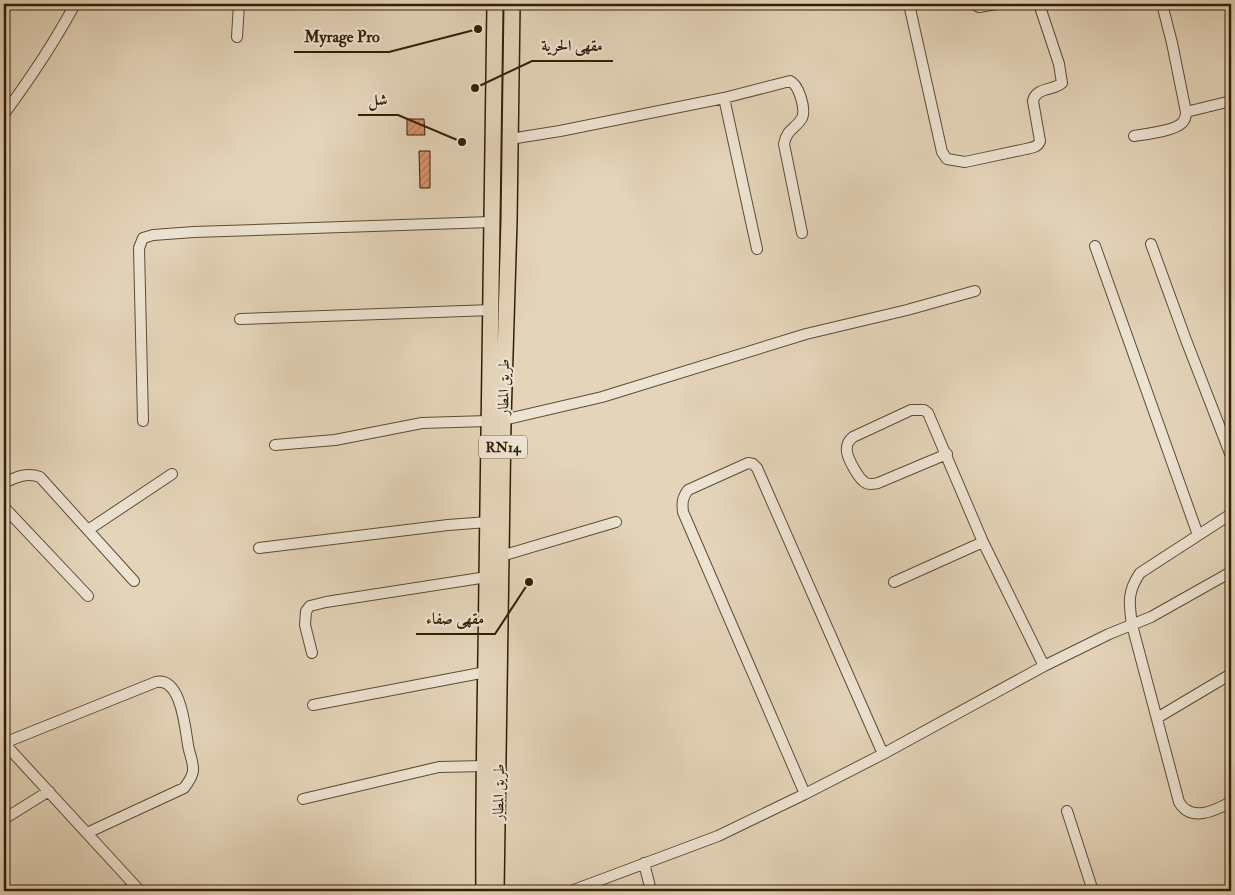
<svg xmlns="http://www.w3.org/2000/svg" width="1235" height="895" font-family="'IM FELL Double Pica',Amiri,serif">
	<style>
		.building { fill: url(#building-hatch); stroke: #321e06 }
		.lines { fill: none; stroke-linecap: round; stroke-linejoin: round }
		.minor-casing { stroke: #5e4c33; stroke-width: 12 }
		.primary-casing { stroke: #321e06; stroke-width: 18 }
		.minor { stroke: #ede3d2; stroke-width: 10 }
		.primary { stroke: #e4d4b9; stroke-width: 15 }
		.labels { text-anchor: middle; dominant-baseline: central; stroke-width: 4.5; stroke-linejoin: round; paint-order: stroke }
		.shield { fill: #ede3d2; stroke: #6a5943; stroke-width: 1 }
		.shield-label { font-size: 14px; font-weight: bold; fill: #321e06 }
		.street-label { font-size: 15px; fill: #321e06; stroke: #ede3d2 }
		.leader { fill: none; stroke: #321e06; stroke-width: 2 }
		.callout-dot { fill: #321e06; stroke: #ede3d2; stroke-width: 2 }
		.callout-label { font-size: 16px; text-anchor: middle; font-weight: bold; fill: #321e06; stroke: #ede3d2; stroke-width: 4.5; stroke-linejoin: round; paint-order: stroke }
	</style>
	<defs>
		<pattern id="building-hatch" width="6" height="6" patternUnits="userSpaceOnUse" patternTransform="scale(1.25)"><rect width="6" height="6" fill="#d8926c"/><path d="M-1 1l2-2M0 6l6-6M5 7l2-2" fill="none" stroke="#b07757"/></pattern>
	</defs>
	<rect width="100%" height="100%" fill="#e4d4b9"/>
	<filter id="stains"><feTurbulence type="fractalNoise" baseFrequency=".004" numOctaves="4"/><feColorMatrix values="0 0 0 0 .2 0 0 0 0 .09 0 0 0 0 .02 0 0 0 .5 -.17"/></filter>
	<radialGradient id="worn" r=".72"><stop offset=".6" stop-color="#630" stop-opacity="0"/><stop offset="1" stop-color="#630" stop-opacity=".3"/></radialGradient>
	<path class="building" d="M407,119H424L425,135H407Z
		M419,151H430V188H420Z"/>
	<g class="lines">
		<defs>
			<path id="minor" d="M909,4L942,152L947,159L965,162L1026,149C1032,148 1038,147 1040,141L1033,101C1036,87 1053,91 1062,83L1059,64L1039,4
				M974,4L979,7L997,4
				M237,37L239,4
				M724,98L757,249
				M1186,112L1231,101
				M4,114C30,79 54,43 75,4
				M1134,136C1146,134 1174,131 1182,123C1185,120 1186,116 1186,112L1172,43L1162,4
				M510,139L560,131L724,98L790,81C799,85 806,109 802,118C796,129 787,128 784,144L802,233
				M1151,244L1186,340L1231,456
				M1095,246L1198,535
				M240,319L492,310
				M503,420L602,397L806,334L907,310L975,291
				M143,421L139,248L143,238L153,235L194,232L491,222
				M275,445L335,440L422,423L488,421
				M947,454L878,483C873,484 870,485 866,483C859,480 848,459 847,452C846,445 848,441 853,437L911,410H924L928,413L983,542L1044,666
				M4,483C16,477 27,472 40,477L134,581
				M4,507L88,596
				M1231,514L1140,573C1127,592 1129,603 1132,625L1179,802C1191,823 1216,810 1231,802
				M88,530L172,474
				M259,548L448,525L488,522
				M501,556L616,522
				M894,582L983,542
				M312,653L305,625L306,611L310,606L326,602L487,577
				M313,705L486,672
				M1157,718L1231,674
				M4,743L156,682C181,677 185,727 188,745C189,753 194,763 193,771C192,778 188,783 184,788L87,833
				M4,743L140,891
				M805,794L683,512C682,503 682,498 688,490L748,463L753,464L757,468L883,754
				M303,799L439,767L485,766
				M1067,811L1093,891
				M4,819L49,791
				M644,863L651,891
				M126,891L134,885
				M571,891L718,836L805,794L883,754L1044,666L1109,634L1151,617L1231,572"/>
			<path id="primary" d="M484,891C483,787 486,683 487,579C490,387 492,196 495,4
				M496,891L503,420L509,221L512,4"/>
		</defs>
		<use href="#minor" class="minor-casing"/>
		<use href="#primary" class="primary-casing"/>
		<use href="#minor" class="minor"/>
		<use href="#primary" class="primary"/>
	</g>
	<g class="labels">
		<rect class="shield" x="479" y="435.5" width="48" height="23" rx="4"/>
		<g class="shield-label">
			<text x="503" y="447">RN14</text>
		</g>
		<g class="street-label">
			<text transform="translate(504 387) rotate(-89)">طريق المطار</text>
			<text transform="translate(499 792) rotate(-89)">طريق المطار</text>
		</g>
	</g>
	<path class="leader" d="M478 29L389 52H294M475 88L532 61H613M462 142L398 115H358M529 582L495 634H416"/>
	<g class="callout-dot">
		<circle cx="478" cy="29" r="5"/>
		<circle cx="475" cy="88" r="5"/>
		<circle cx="462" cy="142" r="5"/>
		<circle cx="529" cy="582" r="5"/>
	</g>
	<g class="callout-label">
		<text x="342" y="42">Myrage Pro</text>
		<text x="572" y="51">مقهى الحرية</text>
		<text x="378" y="105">شل</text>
		<text x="455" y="624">مقهى صفاء</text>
	</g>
	<rect width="1235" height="895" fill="none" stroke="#e4d4b9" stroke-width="20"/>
	<rect x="5" y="5" width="1225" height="885" fill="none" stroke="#321e06" stroke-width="2.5"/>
	<rect x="10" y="10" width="1215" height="875" fill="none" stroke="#321e06"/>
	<rect width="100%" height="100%" filter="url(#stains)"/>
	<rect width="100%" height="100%" fill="url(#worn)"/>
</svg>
